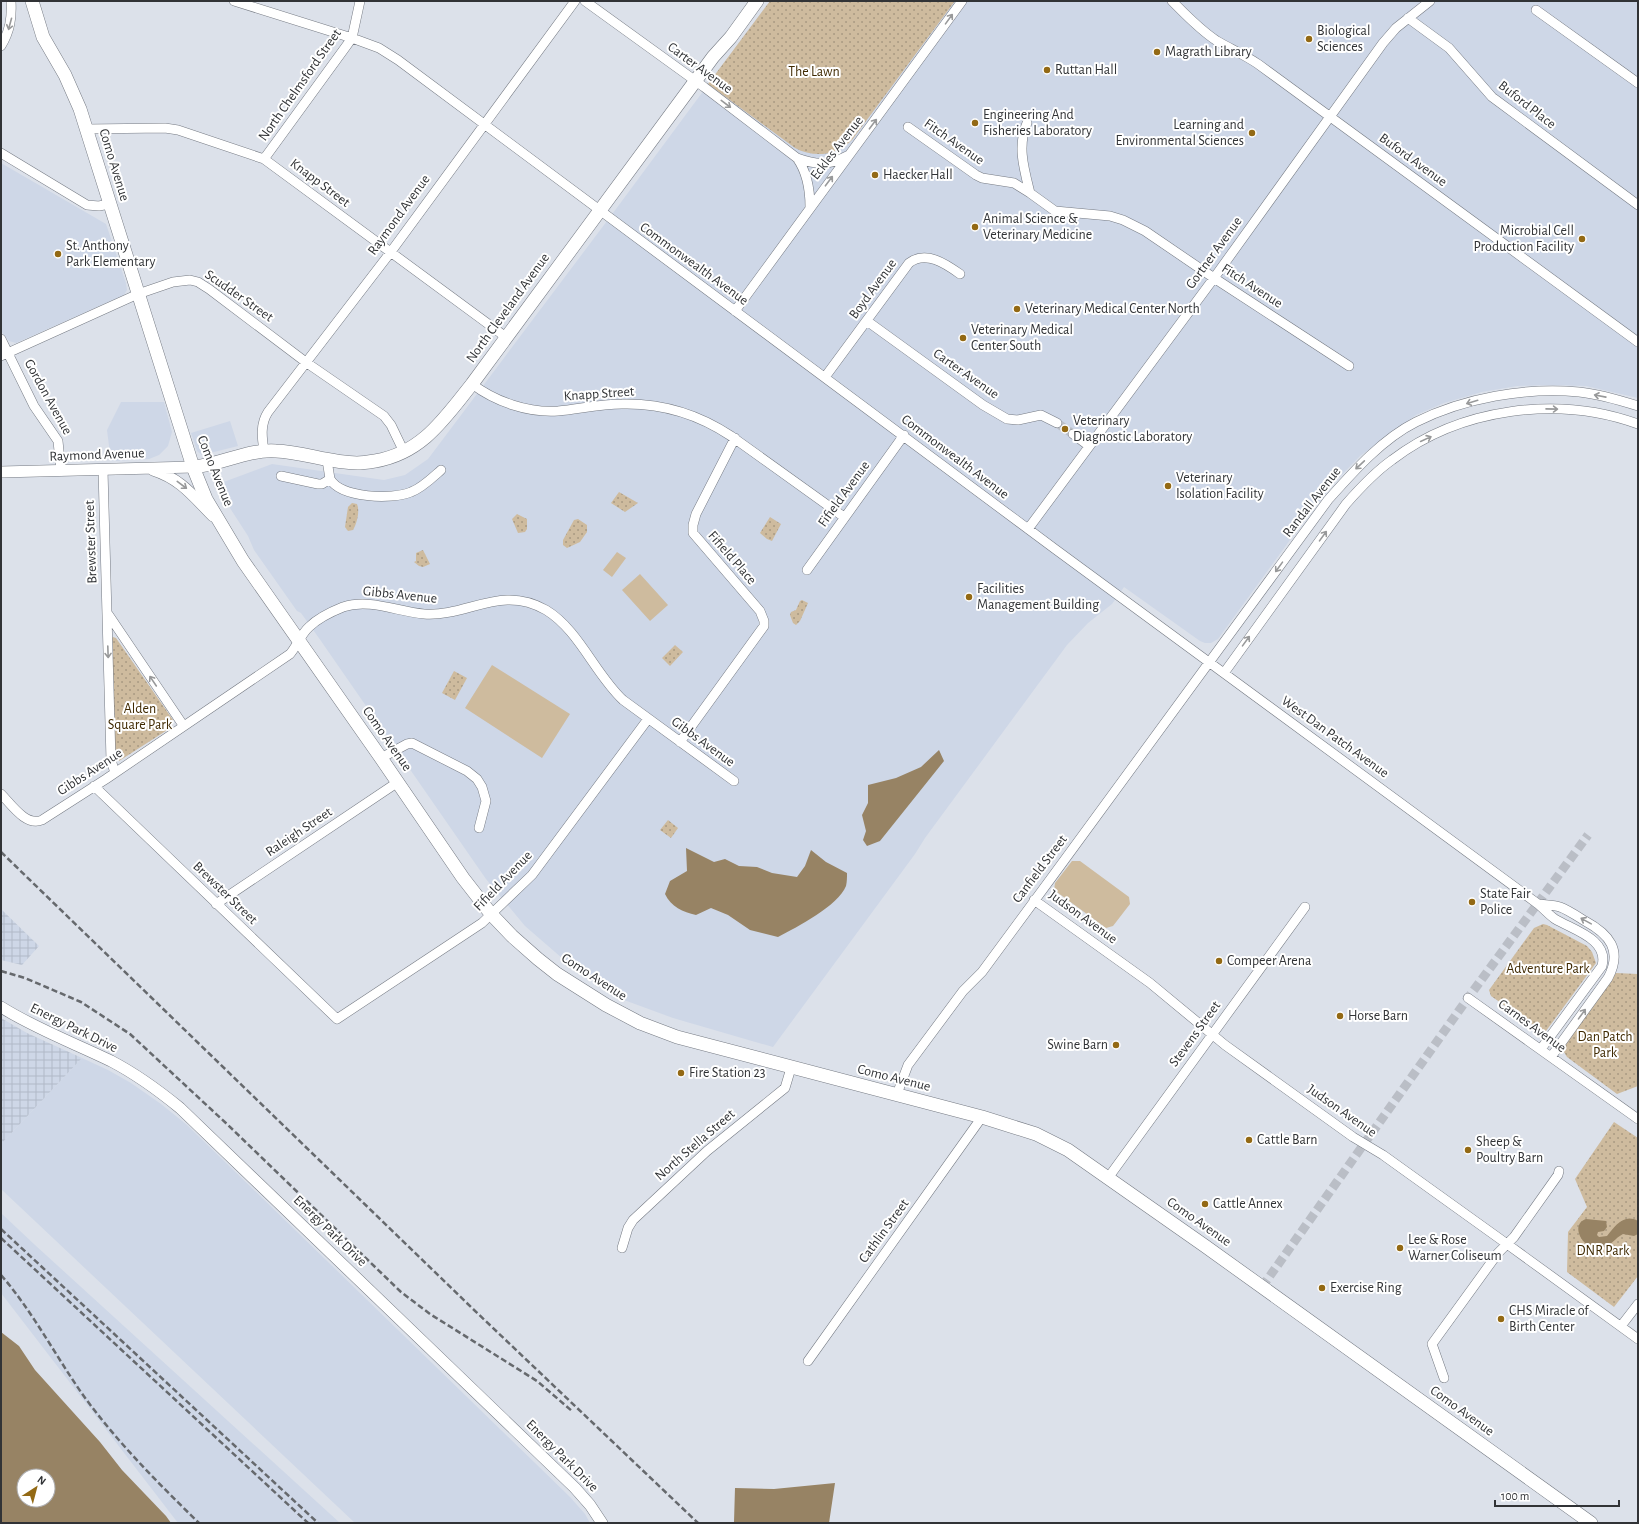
<svg xmlns="http://www.w3.org/2000/svg" width="1639" height="1524" font-family="'Alegreya Sans',sans-serif">
	<style>
		.built { fill: #ced7e7 }
		.industrial { fill: url(#industrial-grid) }
		.park { fill: url(#park-dots) }
		.pitch { fill: #cebb9e }
		.water { fill: #978364; fill-rule: evenodd }
		.lines { fill: none; stroke-linecap: round; stroke-linejoin: round }
		.minor-tunnel { stroke: #babec6; stroke-width: 9; stroke-dasharray: 9 4.5; stroke-linecap: butt }
		.minor-casing { stroke: #757a83; stroke-width: 10 }
		.tertiary-casing { stroke: #757a83; stroke-width: 12 }
		.secondary-casing { stroke: #757a83; stroke-width: 14 }
		.minor { stroke: #fff; stroke-width: 9 }
		.tertiary { stroke: #fff; stroke-width: 11 }
		.secondary { stroke: #fff; stroke-width: 13 }
		.rail { stroke: #66696d; stroke-width: 2.5; stroke-dasharray: 6 3; stroke-linecap: butt }
		.oneway { stroke: #98999a }
		.poi-dot { fill: #936914; stroke: #fff; stroke-width: 1.5 }
		.labels { text-anchor: middle; dominant-baseline: central; stroke-width: 4; stroke-linejoin: round; paint-order: stroke }
		.poi-label { font-size: 14px; fill: #313336; stroke: #fff; text-anchor: start }
		.street-label { font-size: 14px; fill: #313336; stroke: #fff }
		.park-label { font-size: 14px; fill: #3f2900; stroke: #fff }
	</style>
	<defs>
		<pattern id="industrial-grid" width="8" height="8" patternUnits="userSpaceOnUse"><rect width="8" height="8" fill="#ced7e7"/><path d="M0 4h8M4 0v8" fill="none" stroke="#b1b9c7"/></pattern>
		<pattern id="park-dots" width="8" height="8" patternUnits="userSpaceOnUse"><rect width="8" height="8" fill="#cebb9e"/><path d="M2 2h.1M6 6h.1" fill="none" stroke="#a89982" stroke-width="1.8" stroke-linecap="round"/></pattern>
	</defs>
	<rect width="100%" height="100%" fill="#dce1ea"/>
	<path class="built" d="M770,1H1638V398L1586,386L1552,385L1517,386L1482,392L1444,403L1416,415L1360,456L1335,482L1306,518L1218,639L1211,643H1205L1200,641L1124,587L1112,604L1088,623L1067,645L925,838L915,854L773,1047L673,1018L624,1000L570,965L525,926L486,879L321,641L301,613L297,611L254,550L248,536L228,505L219,486L221,483L272,464L384,480L405,475L428,459L616,209Z
		M1,163L106,224L126,283L127,290L124,295L16,343L9,341L1,331Z
		M121,402H164L172,432L168,446L159,455L149,459L111,461L107,430Z
		M230,421L238,446L202,455L197,451L191,433Z
		M82,1058L108,1070L131,1083L161,1104L187,1125L570,1497L585,1514L590,1523H355L1,1189V1144Z
		M1,1213L35,1245L340,1523H178L1,1293Z"/>
	<path class="industrial" d="M1,909L39,946L22,965L1,960Z
		M1,1018L27,1033L82,1058L1,1144Z"/>
	<path class="park" d="M770,1H955L852,140C836,156 814,158 795,148L708,84Z
		M619,492L638,503L625,512L611,503Z
		M352,503L357,504C360,511 357,523 353,530L348,531L345,527L348,507Z
		M517,514L527,519V529L525,532L518,533L512,519Z
		M770,517L781,524L772,541L767,539L760,533Z
		M578,519L587,525V532L580,542L567,548L563,545V540L574,520Z
		M423,550L430,564L423,567L419,566L414,562L416,561V553Z
		M802,600L808,603L800,621L796,625L793,623L790,615L791,612L796,610L800,601Z
		M113,637L116,638L173,720L172,727L119,761L115,756L112,638Z
		M675,645L683,652L670,666L662,658Z
		M454,671L467,678L455,700L442,693Z
		M668,820L678,828L671,838L660,830Z
		M1543,924L1547,925L1587,946L1592,952L1596,963L1546,1031H1541L1491,996L1489,990L1534,928Z
		M1616,973L1638,974V1086L1617,1094L1567,1057L1564,1052L1565,1045Z
		M1614,1122L1638,1138V1276L1614,1307L1567,1272L1568,1232L1587,1207L1575,1179Z"/>
	<path class="pitch" d="M617,552L626,558L612,577L603,570Z
		M640,574L668,605L650,621L622,590Z
		M492,665L570,714L542,758L465,708Z
		M1072,861H1080L1129,897L1130,904L1113,926L1106,928L1054,890L1055,883Z"/>
	<path class="water" d="M939,750L944,761L880,841L867,846L863,840L866,831L862,815L868,803V785L896,778L921,767Z
		M686,848L714,862L725,859L739,866L757,867L772,873L797,877L805,866L811,850L826,862L847,873C847,877 847,882 846,886C838,906 797,927 778,937L750,930L728,915L711,908L696,915C683,912 671,907 665,894L670,881L687,871Z
		M1586,1219L1606,1221L1607,1227L1604,1231L1598,1232L1597,1235L1599,1237L1607,1236C1615,1226 1624,1213 1638,1221V1234L1634,1236L1623,1234C1615,1238 1611,1246 1602,1248C1585,1253 1568,1225 1586,1219Z
		M1,1332L19,1346L35,1370L100,1442L122,1470L166,1516L171,1523H1ZM24,1476H48V1500H24Z
		M835,1483L829,1523L734,1522L735,1488L774,1489Z"/>
	<g class="lines">
		<path class="minor-tunnel" d="M1057,423L1073,434
			M1262,1287L1468,998L1588,835"/>
		<defs>
			<path id="minor" d="M234,1L352,38L379,48L398,60L1055,549L1538,904C1544,909 1549,915 1555,919C1573,930 1609,939 1602,966L1541,1049
				M585,1L704,87L797,158C807,172 810,190 810,207
				M1172,1C1186,15 1200,30 1217,41C1231,49 1245,55 1258,64L1638,342
				M1536,10L1638,83
				M1408,18L1449,48L1492,97L1638,205
				M1,46C10,31 12,18 11,1
				M1027,123C1017,146 1024,169 1030,193L1055,211L1110,216L1123,220L1145,231L1214,278L1349,366
				M908,127L976,175L982,178L1014,183L1030,193
				M86,129L165,128L178,130L264,159L506,337
				M1,153L87,205L99,206L109,204
				M797,158C816,165 828,166 847,156
				M264,159L347,45L352,38L360,1
				M735,311C810,207 887,105 962,1
				M867,321L983,405L1007,419L1018,420L1041,415L1057,423
				M1,339L34,406L58,441L61,471
				M1,356L138,294L173,282L190,280L198,282L209,289L307,363L384,416L391,425L404,452
				M825,377L909,263C926,250 946,264 960,274
				M472,384C496,402 528,413 558,411C579,409 600,404 622,404C661,403 698,414 731,436L844,517
				M1073,434L1089,446
				M264,451C262,438 260,424 268,412L390,253L575,1
				M327,460L330,479
				M103,470L111,760L115,773
				M281,476L318,484H322L330,479C341,498 392,500 411,492C422,488 432,478 441,470
				M1028,529L1214,278L1383,43L1396,28L1430,1
				M807,570L904,435
				M108,614L183,725
				M1224,673L1346,504C1360,488 1375,472 1392,460C1460,408 1558,395 1638,424
				M680,742L764,626V621L760,611L693,533V525L696,514L735,438
				M381,758L407,744L412,743L467,771L477,779L482,787L486,801L479,828
				M94,786L337,1019L482,923L532,875L648,719
				M1,794C11,804 26,827 42,820L106,779L290,654C297,646 301,634 309,627C318,618 333,611 343,607C370,598 398,612 424,614C468,617 501,584 546,610C579,630 595,674 623,700L734,781
				M1034,900L1150,983L1225,1045L1353,1137L1383,1155L1507,1244L1638,1339
				M216,904L398,782
				M1538,904C1545,905 1554,905 1560,907C1568,910 1577,916 1585,921C1609,934 1623,950 1608,978L1551,1057
				M1468,998L1638,1119
				M897,1094L908,1065L963,991L982,972C1098,815 1213,657 1328,500C1353,472 1382,439 1416,422C1464,398 1525,387 1579,392C1599,394 1619,400 1638,406
				M1108,1178L1305,907
				M622,1248L628,1228L633,1220L707,1151L785,1088L791,1068
				M1621,1326L1638,1304
				M808,1361L982,1117
				M1444,1378L1432,1344L1498,1253L1514,1237L1558,1175L1559,1171"/>
			<path id="tertiary" d="M153,470C181,479 193,496 213,516
				M1,472L193,467
				M1,1007C36,1029 74,1043 111,1061C136,1074 158,1090 180,1108L575,1488L590,1505L602,1523"/>
			<path id="secondary" d="M32,1L43,37L65,75L80,109L193,467L206,499L243,561L381,758L463,878L491,914L512,936L538,959L557,974L606,1005L640,1023L677,1037L982,1117L1036,1134L1068,1150L1205,1246L1591,1523
				M193,467C221,465 247,449 276,451C303,452 330,463 357,463C363,463 369,462 375,461C422,453 444,419 472,384L713,57L731,37L757,1"/>
		</defs>
		<use href="#minor" class="minor-casing"/>
		<use href="#tertiary" class="tertiary-casing"/>
		<use href="#secondary" class="secondary-casing"/>
		<use href="#minor" class="minor"/>
		<use href="#tertiary" class="tertiary"/>
		<use href="#secondary" class="secondary"/>
		<path class="rail" d="M1,852L472,1308L698,1523
			M1,971L25,978L81,1002L130,1034L228,1125L401,1292L430,1314L537,1381L572,1411
			M1,1229L318,1523
			M1,1238L308,1523
			M1,1275C33,1312 55,1355 83,1395C117,1442 158,1483 199,1523"/>
	</g>
	<defs><path id="oneway-shaft" d="M-6 0H5M1.5-3L5.5 0L1.5 3" fill="none" stroke-width="1.6" stroke-linecap="round" stroke-linejoin="round"/></defs>
	<g class="oneway">
		<use href="#oneway-shaft" transform="translate(949 19) rotate(-54)"/>
		<use href="#oneway-shaft" transform="translate(10 24) rotate(105)"/>
		<use href="#oneway-shaft" transform="translate(726 104) rotate(37)"/>
		<use href="#oneway-shaft" transform="translate(873 124) rotate(-53)"/>
		<use href="#oneway-shaft" transform="translate(829 181) rotate(-53)"/>
		<use href="#oneway-shaft" transform="translate(1600 396) rotate(-169)"/>
		<use href="#oneway-shaft" transform="translate(1472 402) rotate(163)"/>
		<use href="#oneway-shaft" transform="translate(1552 409) rotate(1)"/>
		<use href="#oneway-shaft" transform="translate(1426 439) rotate(-25)"/>
		<use href="#oneway-shaft" transform="translate(1360 465) rotate(137)"/>
		<use href="#oneway-shaft" transform="translate(182 485) rotate(37)"/>
		<use href="#oneway-shaft" transform="translate(1323 536) rotate(-54)"/>
		<use href="#oneway-shaft" transform="translate(1279 567) rotate(126)"/>
		<use href="#oneway-shaft" transform="translate(1246 641) rotate(-54)"/>
		<use href="#oneway-shaft" transform="translate(108 652) rotate(88)"/>
		<use href="#oneway-shaft" transform="translate(153 681) rotate(-124)"/>
		<use href="#oneway-shaft" transform="translate(1586 921) rotate(-151)"/>
		<use href="#oneway-shaft" transform="translate(1582 1014) rotate(-54)"/>
	</g>
	<g class="poi-dot">
		<circle cx="1309" cy="39" r="4"/>
		<circle cx="1157" cy="52" r="4"/>
		<circle cx="1047" cy="70" r="4"/>
		<circle cx="975" cy="123" r="4"/>
		<circle cx="1252" cy="133" r="4"/>
		<circle cx="875" cy="175" r="4"/>
		<circle cx="975" cy="227" r="4"/>
		<circle cx="1582" cy="239" r="4"/>
		<circle cx="58" cy="254" r="4"/>
		<circle cx="1017" cy="309" r="4"/>
		<circle cx="963" cy="338" r="4"/>
		<circle cx="1065" cy="429" r="4"/>
		<circle cx="1168" cy="486" r="4"/>
		<circle cx="969" cy="597" r="4"/>
		<circle cx="1472" cy="902" r="4"/>
		<circle cx="1219" cy="961" r="4"/>
		<circle cx="1340" cy="1016" r="4"/>
		<circle cx="1116" cy="1045" r="4"/>
		<circle cx="681" cy="1073" r="4"/>
		<circle cx="1249" cy="1140" r="4"/>
		<circle cx="1468" cy="1150" r="4"/>
		<circle cx="1205" cy="1204" r="4"/>
		<circle cx="1400" cy="1248" r="4"/>
		<circle cx="1322" cy="1288" r="4"/>
		<circle cx="1501" cy="1319" r="4"/>
	</g>
	<g class="labels">
		<g class="poi-label">
			<text x="1317" y="31">Biological<tspan x="1317" dy="16">Sciences</tspan></text>
			<text x="1165" y="52">Magrath Library</text>
			<text x="1055" y="70">Ruttan Hall</text>
			<text x="983" y="115">Engineering And<tspan x="983" dy="16">Fisheries Laboratory</tspan></text>
			<text x="1244" y="125" text-anchor="end">Learning and<tspan x="1244" dy="16">Environmental Sciences</tspan></text>
			<text x="883" y="175">Haecker Hall</text>
			<text x="983" y="219">Animal Science &amp;<tspan x="983" dy="16">Veterinary Medicine</tspan></text>
			<text x="1574" y="231" text-anchor="end">Microbial Cell<tspan x="1574" dy="16">Production Facility</tspan></text>
			<text x="66" y="246">St. Anthony<tspan x="66" dy="16">Park Elementary</tspan></text>
			<text x="1025" y="309">Veterinary Medical Center North</text>
			<text x="971" y="330">Veterinary Medical<tspan x="971" dy="16">Center South</tspan></text>
			<text x="1073" y="421">Veterinary<tspan x="1073" dy="16">Diagnostic Laboratory</tspan></text>
			<text x="1176" y="478">Veterinary<tspan x="1176" dy="16">Isolation Facility</tspan></text>
			<text x="977" y="589">Facilities<tspan x="977" dy="16">Management Building</tspan></text>
			<text x="1480" y="894">State Fair<tspan x="1480" dy="16">Police</tspan></text>
			<text x="1227" y="961">Compeer Arena</text>
			<text x="1348" y="1016">Horse Barn</text>
			<text x="1108" y="1045" text-anchor="end">Swine Barn</text>
			<text x="689" y="1073">Fire Station 23</text>
			<text x="1257" y="1140">Cattle Barn</text>
			<text x="1476" y="1142">Sheep &amp;<tspan x="1476" dy="16">Poultry Barn</tspan></text>
			<text x="1213" y="1204">Cattle Annex</text>
			<text x="1408" y="1240">Lee &amp; Rose<tspan x="1408" dy="16">Warner Coliseum</tspan></text>
			<text x="1330" y="1288">Exercise Ring</text>
			<text x="1509" y="1311">CHS Miracle of<tspan x="1509" dy="16">Birth Center</tspan></text>
		</g>
		<g class="street-label">
			<text transform="translate(700 68) rotate(36)">Carter Avenue</text>
			<text transform="translate(300 85) rotate(-55)">North Chelmsford Street</text>
			<text transform="translate(1527 105) rotate(38)">Buford Place</text>
			<text transform="translate(954 142) rotate(35)">Fitch Avenue</text>
			<text transform="translate(837 148) rotate(-52)">Eckles Avenue</text>
			<text transform="translate(1413 160) rotate(36)">Buford Avenue</text>
			<text transform="translate(114 165) rotate(73)">Como Avenue</text>
			<text transform="translate(320 183) rotate(37)">Knapp Street</text>
			<text transform="translate(399 215) rotate(-54)">Raymond Avenue</text>
			<text transform="translate(1214 253) rotate(-54)">Gortner Avenue</text>
			<text transform="translate(694 264) rotate(36)">Commonwealth Avenue</text>
			<text transform="translate(1252 286) rotate(33)">Fitch Avenue</text>
			<text transform="translate(873 289) rotate(-54)">Boyd Avenue</text>
			<text transform="translate(239 296) rotate(35)">Scudder Street</text>
			<text transform="translate(508 308) rotate(-54)">North Cleveland Avenue</text>
			<text transform="translate(966 374) rotate(35)">Carter Avenue</text>
			<text transform="translate(599 394) rotate(-4)">Knapp Street</text>
			<text transform="translate(48 397) rotate(61)">Gordon Avenue</text>
			<text transform="translate(97 455) rotate(-2)">Raymond Avenue</text>
			<text transform="translate(955 457) rotate(37)">Commonwealth Avenue</text>
			<text transform="translate(215 471) rotate(68)">Como Avenue</text>
			<text transform="translate(844 494) rotate(-54)">Fifield Avenue</text>
			<text transform="translate(1312 502) rotate(-52)">Randall Avenue</text>
			<text transform="translate(91 542) rotate(-92)">Brewster Street</text>
			<text transform="translate(732 558) rotate(49)">Fifield Place</text>
			<text transform="translate(400 595) rotate(6)">Gibbs Avenue</text>
			<text transform="translate(1335 737) rotate(36)">West Dan Patch Avenue</text>
			<text transform="translate(387 739) rotate(55)">Como Avenue</text>
			<text transform="translate(703 742) rotate(36)">Gibbs Avenue</text>
			<text transform="translate(90 772) rotate(-33)">Gibbs Avenue</text>
			<text transform="translate(299 832) rotate(-34)">Raleigh Street</text>
			<text transform="translate(1040 869) rotate(-53)">Canfield Street</text>
			<text transform="translate(503 881) rotate(-46)">Fifield Avenue</text>
			<text transform="translate(225 893) rotate(44)">Brewster Street</text>
			<text transform="translate(1083 917) rotate(36)">Judson Avenue</text>
			<text transform="translate(594 977) rotate(33)">Como Avenue</text>
			<text transform="translate(1532 1026) rotate(36)">Carnes Avenue</text>
			<text transform="translate(74 1028) rotate(26)">Energy Park Drive</text>
			<text transform="translate(1195 1034) rotate(-54)">Stevens Street</text>
			<text transform="translate(894 1078) rotate(14)">Como Avenue</text>
			<text transform="translate(1342 1111) rotate(35)">Judson Avenue</text>
			<text transform="translate(695 1145) rotate(-41)">North Stella Street</text>
			<text transform="translate(1199 1222) rotate(35)">Como Avenue</text>
			<text transform="translate(330 1231) rotate(44)">Energy Park Drive</text>
			<text transform="translate(884 1231) rotate(-54)">Cathlin Street</text>
			<text transform="translate(1462 1411) rotate(36)">Como Avenue</text>
			<text transform="translate(562 1456) rotate(45)">Energy Park Drive</text>
		</g>
		<g class="park-label">
			<text x="814" y="72">The Lawn</text>
			<text x="140" y="709">Alden<tspan x="140" dy="16">Square Park</tspan></text>
			<text x="1548" y="969">Adventure Park</text>
			<text x="1605" y="1037">Dan Patch<tspan x="1605" dy="16">Park</tspan></text>
			<text x="1603" y="1251">DNR Park</text>
		</g>
	</g>
	<rect width="1639" height="1524" fill="none" stroke="#313336" stroke-width="4"/>
	<g transform="translate(36 1488) rotate(36)"><circle r="19" fill="#ffffff" stroke="#adadaf"/>
	<path d="M0-3L7 15L0 10L-7 15Z" fill="#936914"/>
	<text y="-6" font-size="11" font-weight="bold" text-anchor="middle" fill="#313336">N</text>
	</g>
	<path d="M1495 1500v6h124v-6" fill="none" stroke="#313336" stroke-width="2"/>
	<text x="1501" y="1500" font-size="12" fill="#313336" stroke="#ffffff" stroke-width="3" paint-order="stroke">100 m</text>
</svg>
